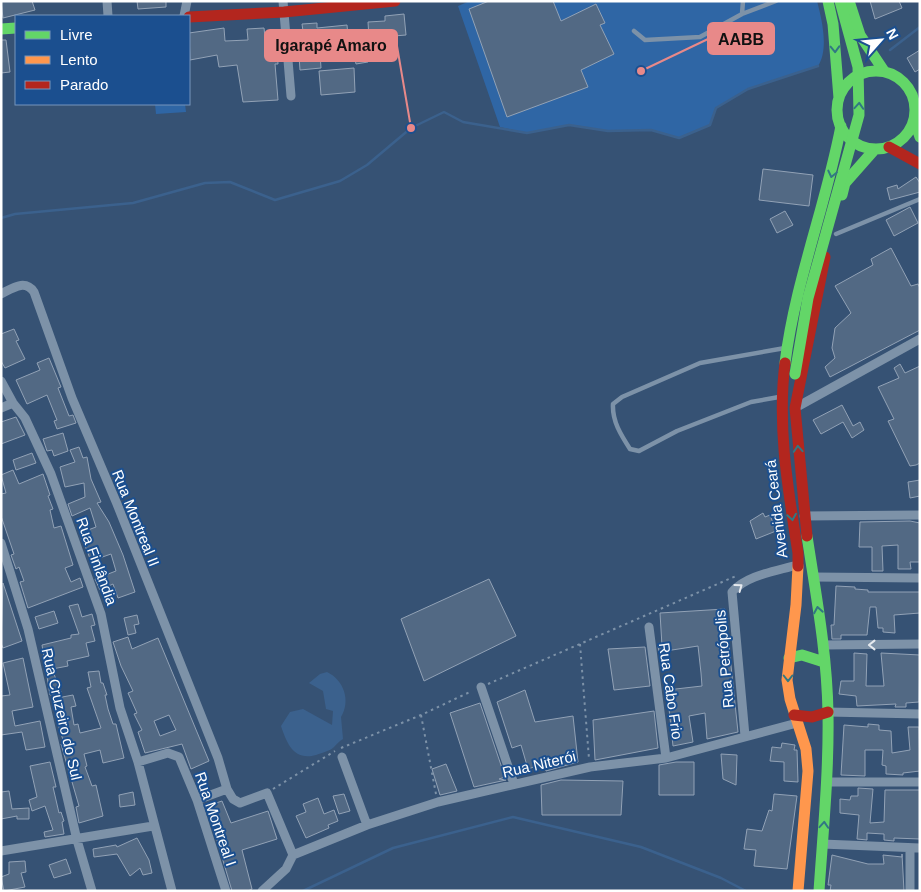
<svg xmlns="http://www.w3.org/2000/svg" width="921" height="892" font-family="Helvetica,sans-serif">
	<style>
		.green { fill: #2f66a5 }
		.water { fill: #3b618d }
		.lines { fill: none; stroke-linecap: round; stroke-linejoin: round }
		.stream { stroke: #3b618d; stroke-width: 2.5 }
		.building { fill: #526984; stroke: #92a2b6; fill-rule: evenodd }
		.path { stroke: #7d92a8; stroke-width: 2; stroke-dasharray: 2.5 4; stroke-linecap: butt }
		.lane { stroke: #7d92a8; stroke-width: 4.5 }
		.street { stroke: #7d92a8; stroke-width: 9 }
		.fast { stroke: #63d668; stroke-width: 11 }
		.slow { stroke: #ff974d; stroke-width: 11 }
		.jam { stroke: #b3261e; stroke-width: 11 }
		.fast-bridge { stroke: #63d668; stroke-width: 11 }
		.oneway { stroke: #317883 }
		.oneway2 { stroke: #e5e9ee }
		.labels { text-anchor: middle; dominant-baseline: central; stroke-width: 4; stroke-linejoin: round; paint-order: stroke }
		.street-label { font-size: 15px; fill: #fff; stroke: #1b4f8f }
		.leader { fill: none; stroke: #e88989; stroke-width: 2 }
		.callout-dot { fill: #e88989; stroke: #1b4f8f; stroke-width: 2 }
		.callout { fill: #e88989; stroke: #e88989; stroke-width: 2 }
		.callout-label { font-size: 16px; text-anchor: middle; font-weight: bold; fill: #111 }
	</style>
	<rect width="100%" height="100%" fill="#365274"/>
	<path class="green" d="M470,1H817C822,20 829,49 818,66L748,89L716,108L710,125L679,138L651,130L608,131L569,125L527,133L500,127L458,6Z
		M155,104H185L186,112L156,114Z"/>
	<path class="water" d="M327,672C344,680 351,701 341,717L343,739C339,741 337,744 334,747C330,751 321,753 316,755C294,761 287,744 281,726L290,712L303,709L332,725L333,711L326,709L323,691L309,683L320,674Z"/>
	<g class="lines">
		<path class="stream" d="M890,50L920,27
			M1,218L15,214L133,203L205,183L230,182L275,200L340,181L367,165L411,128L444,112L463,122L527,133L569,125L608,131L651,130L679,138L710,125L716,108L748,89L818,66
			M303,891L393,848L513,817L641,847L721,878L746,891"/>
	</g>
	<path class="building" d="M1,1H32L35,10L3,18Z
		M137,1H166V7L138,9Z
		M489,1H553L561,21L596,4L605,23L600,25L614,54L581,70L588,87L507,117L469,9Z
		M870,1H899L902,8L875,19Z
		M404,14L406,35L369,38L368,22L385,21V16Z
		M317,23V28L347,25L349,47L330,48L329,36L304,38L302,24Z
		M224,28L225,41L248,40L247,29L264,28L266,46H277L278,64H275L278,100L243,102L237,65L219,67L217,55L190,60L189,33Z
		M1,40H6L10,72L1,73Z
		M365,42L368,62L356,64L352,44Z
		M920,50V69L915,72L907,58Z
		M320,53L321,68L300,70L299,56Z
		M354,68L355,92L321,95L319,71Z
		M763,169L813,175L809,206L759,200Z
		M916,177L920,183V192L890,200L887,188L897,185L898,189Z
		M910,207L918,223L894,236L886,220Z
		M785,211L793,225L777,233L770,219Z
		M891,248L911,286L918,284L920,288V330L830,377L825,367L835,358L832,348L835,328L851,313L835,286L873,265L871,259Z
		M14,329L19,340L16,341L25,359L5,368L1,361V334Z
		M49,358L61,387L58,388L69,416L73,415L76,423L57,429L54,421L57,420L47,395L27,404L16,380L40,370L37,363Z
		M900,364L905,373L920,366V463L916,465L910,466L888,421L894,419L878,387L899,378L894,368Z
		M842,405L853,426L860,422L864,430L852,438L843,422L821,434L813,420Z
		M16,417L25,435L1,444V422Z
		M63,433L68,451L54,456L52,450L47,451L43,439Z
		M79,447L83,458L87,457L91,479L101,502L97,503L109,522L123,555L135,592L118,598L113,584L100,590L95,579L116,571L111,554L91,561L80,533L96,527L90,508L72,516L68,504L85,497L84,483L65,487L60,467L75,462L70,450Z
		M32,453L36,463L16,470L13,460Z
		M13,470L19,484L43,474L50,495L48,496L53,509L50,510L54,528L61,526L73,565L65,568L71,582L80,578L83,587L28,608L20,582L24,581L19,567L16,569L11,555L14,554L1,516V494L6,493L1,475Z
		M920,480V496L910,498L908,482Z
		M763,513L765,517L770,515L776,531L756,539L750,521Z
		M910,521L920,523V562H910L911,569H898V545L882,546L883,571H872V547H859L860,522Z
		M489,579L516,636L424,681L401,619Z
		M3,583L22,641L3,648L1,643Z
		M836,586L855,587V589L868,590V592H920V613L894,615L895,633L883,632V628H878L876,607H870L867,635H841V639H832L831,625H834Z
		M78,604L82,617L92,614L95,625L91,626L95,641L86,643L89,656L67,661L68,666L52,669L61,692L50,695L42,645L71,638V635L79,634L69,606Z
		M725,609L738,732L707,739L705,713L689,716L693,742L673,746L667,690L702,686L701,673L698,646L659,652L658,646H662L660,613Z
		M54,611L58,623L39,629L35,617Z
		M137,615L139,624L134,625L136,633L128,635L124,618Z
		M128,637L132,649L158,638L209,761L191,769L182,744L145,753L138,732L142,730L134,714L137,713L128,693L133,691L121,666L113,642ZM169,715L176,730L160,736L154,721Z
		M645,647L650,686L614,690L608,649Z
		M854,653L867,654L866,686H884L881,653L920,655L919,702L906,703V707H895L896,704L857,706L856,696L839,694L841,681H854Z
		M23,658L33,707L12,711L15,726L40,721L45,747L26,750L22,732L1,735V696L10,695L3,663Z
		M99,671L101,683H103L107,695H105L108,709L113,724H116L124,758L103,763L100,750L84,754L87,766L85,767L92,786L96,785L103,816L79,823L76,807L79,806L61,744L64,743L58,724L56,713L60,712L57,698L73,695L76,706L71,707L74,725L78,724L80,733L101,728L87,688L91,687L88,672Z
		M525,690L535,722L573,716L578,762L546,771L545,763L528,769L521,745L512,748L497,702Z
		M480,703L505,777L499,779L506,780L474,787L450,713Z
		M654,711L658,748L595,760L593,720Z
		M868,724L879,725V730L891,731L892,753L910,750L908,727H919L920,771L903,773V775L886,774V766L882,765L883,750H865V776L841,775L844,725L868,727Z
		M782,743L795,745L794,750H797L798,782L784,781V762L770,761L772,747L781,748Z
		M721,754L737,755L736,785L723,779Z
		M50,762L56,787H53L59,813L61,812L64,821L62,822L64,834L45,837L44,832L53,830L45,806L32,811L29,800L37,797L30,766Z
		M676,762H694V795H659V765Z
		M446,764L457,791L440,795L432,769Z
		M561,780L623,781L621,815H542L541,785Z
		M858,788L873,789L870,823L884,822L885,790H920V839L894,838V841L884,840V834L867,833V840L857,839L859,815L840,813V799L850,800L851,796H858Z
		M9,791L12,809L29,808V819H17V816L1,819V792Z
		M133,792L135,805L120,807L119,795Z
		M344,794L350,811L339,814L333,796Z
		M774,794L797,796L787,869L754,866L756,850L744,849L747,829L762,831L769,810L772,811Z
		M318,798L324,814L334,810L338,821L328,825L329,828L306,838L296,816L306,812L303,804Z
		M222,801L231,823L268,811L277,839L242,850L252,889L248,891H232L207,806Z
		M137,838L149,860L152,873L143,875L140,868L130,876L117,854L94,857L93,849L116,845L117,847Z
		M902,854L904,891H830L831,885H828L832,855L868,864H884L883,855L902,857Z
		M66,859L71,873L54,878L49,865Z
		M25,861L26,872L21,873L25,887L4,891L1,877L9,874V862Z"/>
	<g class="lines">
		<path class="path" d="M580,644L589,759
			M488,684L736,576
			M421,715L436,794
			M341,748L421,715L472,691
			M273,789L335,751"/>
		<path class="lane" d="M742,14L776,1
			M634,31L645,40L700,37L742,14L743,1
			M836,234L920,199
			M779,397L751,402L677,431L639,451L630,449C621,435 612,421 613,404L622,397L700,363L785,348"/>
		<path class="street" d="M107,1L108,16
			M283,1L291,96
			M184,16L187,1
			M1,294C13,288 25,279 34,292L72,398L117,504L218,758L227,789
			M1,381L13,403L25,418L51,474L101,614L120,708L138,762L172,891
			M1,408L13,403
			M795,408L920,339
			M804,516L920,515
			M1,543L28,629L77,840L92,891
			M813,577L920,578
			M649,627L666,758
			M824,645L920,644
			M481,687L514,784
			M828,712L920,714
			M745,736L732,592C746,575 777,571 797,565
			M342,757L367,825
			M138,762L168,753L179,757L197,800L226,891
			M827,782H920
			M197,800L227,789L233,799L240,803L267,793L293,855
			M822,844L920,848
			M1,851L153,826
			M293,855L367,825L438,802L590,767L666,758L797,723
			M262,891L286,869L293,855
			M910,891V848"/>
		<path class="fast" d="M828,1L833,24L839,98
			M849,1L860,35L884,71
			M1,29L16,28
			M837 110a39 39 0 1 1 78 0a39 39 0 1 1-78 0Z
			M914,119L920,137
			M842,195L845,183L875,149
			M785,363C795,282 826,205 841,126
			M807,536C816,595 827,653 828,713C829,772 823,832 819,891
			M789,658L802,655L824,662"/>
		<path class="slow" d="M798,566L796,605L787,680L790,699L806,749L808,771L798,891"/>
		<path class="jam" d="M189,17L284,12L395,1
			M889,147L920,164
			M785,363C777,427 788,489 798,553V566
			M807,536L795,408L825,257
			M794,715L812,717L828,712"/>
		<path class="fast-bridge" d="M795,374L808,298L859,115L858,67L840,1"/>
	</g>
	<defs><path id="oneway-chevron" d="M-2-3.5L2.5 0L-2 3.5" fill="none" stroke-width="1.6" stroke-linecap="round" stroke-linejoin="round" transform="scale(1.25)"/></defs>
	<g class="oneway">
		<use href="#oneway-chevron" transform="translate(835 49) rotate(88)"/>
		<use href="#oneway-chevron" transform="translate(859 106) rotate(-86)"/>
		<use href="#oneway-chevron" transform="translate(832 174) rotate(103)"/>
		<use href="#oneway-chevron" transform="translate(798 449) rotate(-94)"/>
		<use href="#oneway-chevron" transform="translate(792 517) rotate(81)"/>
		<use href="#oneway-chevron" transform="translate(818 610) rotate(-100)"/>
		<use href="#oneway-chevron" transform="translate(788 678) rotate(90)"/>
		<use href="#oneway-chevron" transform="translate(824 825) rotate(-86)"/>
	</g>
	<g class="oneway2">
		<use href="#oneway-chevron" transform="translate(739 587) rotate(-36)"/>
		<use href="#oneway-chevron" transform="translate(872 645) rotate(180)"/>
	</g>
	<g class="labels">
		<g class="street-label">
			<text transform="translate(776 509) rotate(-97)">Avenida Ceará</text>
			<text transform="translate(136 518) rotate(68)">Rua Montreal II</text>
			<text transform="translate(97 561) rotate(70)">Rua Finlândia</text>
			<text transform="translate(724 659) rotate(-95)">Rua Petrópolis</text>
			<text transform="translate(671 691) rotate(82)">Rua Cabo Frio</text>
			<text transform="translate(62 714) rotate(77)">Rua Cruzeiro do Sul</text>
			<text transform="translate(539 764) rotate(-13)">Rua Niterói</text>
			<text transform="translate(216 819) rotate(71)">Rua Montreal I</text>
		</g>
	</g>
	<path class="leader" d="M641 71L708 39M411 128L397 46"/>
	<g class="callout-dot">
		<circle cx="641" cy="71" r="5"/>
		<circle cx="411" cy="128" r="5"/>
	</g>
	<g class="callout">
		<rect x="708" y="23" width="66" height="31" rx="5"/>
		<rect x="265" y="30" width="132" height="31" rx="5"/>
	</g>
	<g class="callout-label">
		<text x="741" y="45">AABB</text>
		<text x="331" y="51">Igarapé Amaro</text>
	</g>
	<rect width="921" height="892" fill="none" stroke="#ffffff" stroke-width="5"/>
	<rect x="15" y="15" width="175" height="90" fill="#1b4f8f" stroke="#7695bc"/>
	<rect x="25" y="31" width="25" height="8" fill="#63d668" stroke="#7695bc"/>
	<text x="60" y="40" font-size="15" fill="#ffffff">Livre</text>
	<rect x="25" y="56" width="25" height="8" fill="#ff974d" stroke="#7695bc"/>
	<text x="60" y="65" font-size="15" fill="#ffffff">Lento</text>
	<rect x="25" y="81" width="25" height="8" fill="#b3261e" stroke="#7695bc"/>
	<text x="60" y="90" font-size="15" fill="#ffffff">Parado</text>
	<g transform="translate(881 40) rotate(63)" stroke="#1b4f8f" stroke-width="4" paint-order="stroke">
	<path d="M0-4L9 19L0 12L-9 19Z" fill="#ffffff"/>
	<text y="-8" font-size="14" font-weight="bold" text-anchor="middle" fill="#ffffff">N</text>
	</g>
</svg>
